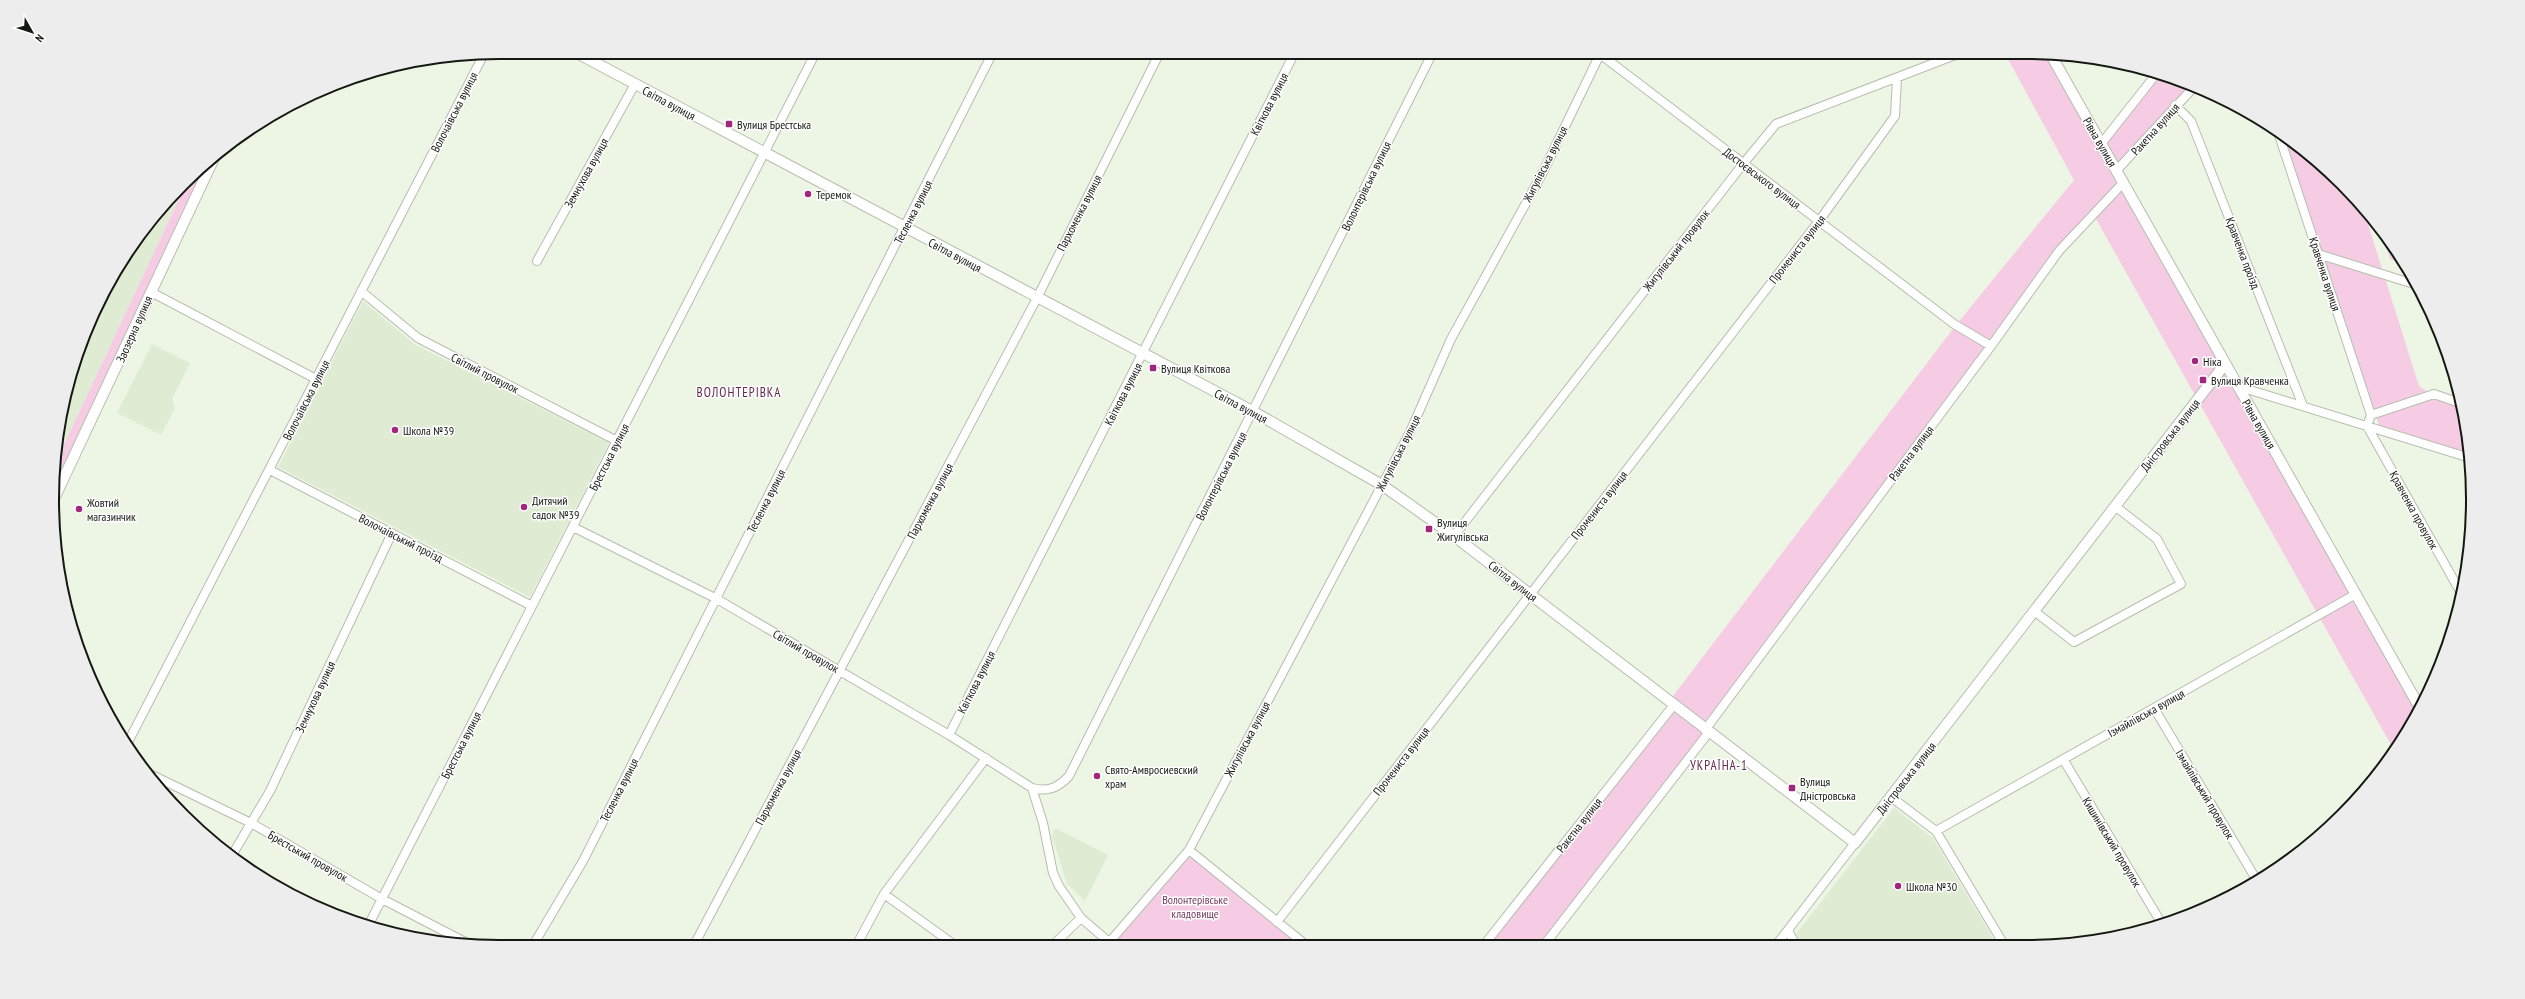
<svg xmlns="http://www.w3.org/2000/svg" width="2525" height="999" font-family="'PT Sans Narrow',sans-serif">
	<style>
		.built { fill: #dfebd3 }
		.green { fill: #f6cce4 }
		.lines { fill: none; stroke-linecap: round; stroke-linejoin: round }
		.minor-casing { stroke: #b5bead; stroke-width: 10 }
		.tertiary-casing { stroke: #b5bead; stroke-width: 12 }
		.minor { stroke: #fff; stroke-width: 8 }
		.tertiary { stroke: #fff; stroke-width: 10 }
		.poi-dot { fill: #a1267c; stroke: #fff; stroke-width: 1.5 }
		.labels { text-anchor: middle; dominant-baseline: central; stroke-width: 3; stroke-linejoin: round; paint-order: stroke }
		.street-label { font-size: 12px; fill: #151812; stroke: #fff }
		.poi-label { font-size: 12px; fill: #151812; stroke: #fff; text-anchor: start }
		.park-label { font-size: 12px; fill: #743d5f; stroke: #fff }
		.neighbourhood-label { font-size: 13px; letter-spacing: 1px; fill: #64284f; stroke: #fff }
		.rim { fill: none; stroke: #151812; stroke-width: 2 }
	</style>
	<rect width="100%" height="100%" fill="#edf6e4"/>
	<path class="built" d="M187,182L100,368L54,466L56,441L76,355L112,276L145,227Z
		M363,301L414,344L609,443L530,597L278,467Z
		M152,344L190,363L172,399L175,408L161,435L117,413Z
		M1894,808L1933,838L1996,943L1802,944L1796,934Z
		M1055,828L1108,855L1085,901L1067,884L1052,836Z"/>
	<path class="green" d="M2004,52L2048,55L2101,149L2160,74L2190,86L2172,103L2114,171L2419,710L2398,748L2395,752L2091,210L2057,248L1704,733L1541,944L1488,945L1678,706L1670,700L1956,325L2074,180Z
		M2284,136L2298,145L2362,205L2419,386L2438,399L2461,406L2469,441L2470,454L2379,425Z
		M215,156L52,500L54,466L187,182Z
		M2381,231L2404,263L2390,259Z
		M1189,850L1306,945L1106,946Z"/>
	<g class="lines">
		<defs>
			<path id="minor" d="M1592,52L1600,54L1954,324L1991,346
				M2175,105L2191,121L2303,406
				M2278,132L2371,415L2367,426L2461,593
				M2101,144L2157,73
				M2116,171L2194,87
				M2318,254L2417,285
				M537,261L635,84
				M361,291L418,338L617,441
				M151,292L316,379
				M2237,386L2470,458
				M2371,415L2434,394L2460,403
				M270,470L532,606
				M573,527L717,599L949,735L1032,788C1048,792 1058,788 1069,776L1433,52
				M1454,536L1743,164L1776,124L1963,52
				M2034,611L2074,642L2181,584L2157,539L2115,506
				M2154,708L2256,879
				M1705,730L1991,346L2059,251L2123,183
				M949,735L1295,52
				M126,746L484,54
				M2063,759L2162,924
				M148,773L251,823L382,899L467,943
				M1032,788L1043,823L1053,873L1059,886L1081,918L1109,942
				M1891,797L1936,831L2003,943
				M1936,831L2356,594
				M1189,850L1306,945
				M231,857L270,791L392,533
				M884,894L956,946
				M1277,922L1819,221L1895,116L1897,78
				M368,926L816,52
				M1788,930L1795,944
				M1545,944L1709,732
				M1777,944L1855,843
				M1484,945L1673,706
				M856,946L884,894L986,758
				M1052,946L1081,918
				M1106,946L1189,850L1410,432L1451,339L1542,174L1601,52
				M532,947L583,861L993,52
				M693,947L1037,298L1160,52"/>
			<path id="tertiary" d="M575,52L1254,412L1382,485L1454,536L1855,843L2225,364
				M2051,55L2420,708
				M52,503L215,156"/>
		</defs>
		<use href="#minor" class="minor-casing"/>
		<use href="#tertiary" class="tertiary-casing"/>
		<use href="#minor" class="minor"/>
		<use href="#tertiary" class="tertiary"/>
	</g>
	<g class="poi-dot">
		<rect x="725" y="120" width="8" height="8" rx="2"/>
		<circle cx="808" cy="194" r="4"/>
		<circle cx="2195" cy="361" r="4"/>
		<rect x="1149" y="364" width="8" height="8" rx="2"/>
		<rect x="2199" y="376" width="8" height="8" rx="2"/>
		<circle cx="395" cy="430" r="4"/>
		<circle cx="524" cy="507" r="4"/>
		<circle cx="79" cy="509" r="4"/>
		<rect x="1425" y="525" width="8" height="8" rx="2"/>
		<circle cx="1097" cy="776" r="4"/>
		<rect x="1788" y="784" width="8" height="8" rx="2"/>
		<circle cx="1898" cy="886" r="4"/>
	</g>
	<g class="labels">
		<g class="street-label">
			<text transform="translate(669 103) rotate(28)">Світла вулиця</text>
			<text transform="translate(1269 104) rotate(-63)">Квіткова вулиця</text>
			<text transform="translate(454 112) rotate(-63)">Волочаївська вулиця</text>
			<text transform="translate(2155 129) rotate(-48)">Ракетна вулиця</text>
			<text transform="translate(2100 142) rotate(60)">Рівна вулиця</text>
			<text transform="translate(1545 164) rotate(-63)">Жигулівська вулиця</text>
			<text transform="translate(586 173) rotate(-61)">Земнухова вулиця</text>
			<text transform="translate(1762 178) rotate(37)">Достоєвського вулиця</text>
			<text transform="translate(1366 186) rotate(-64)">Волонтерівська вулиця</text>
			<text transform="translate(913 212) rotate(-63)">Тесленка вулиця</text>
			<text transform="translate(1079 213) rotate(-63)">Пархоменка вулиця</text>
			<text transform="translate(1797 249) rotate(-52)">Промениста вулиця</text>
			<text transform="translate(1676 250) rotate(-52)">Жигулівський провулок</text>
			<text transform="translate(2243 253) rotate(69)">Кравченка проїзд</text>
			<text transform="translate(955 255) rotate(28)">Світла вулиця</text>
			<text transform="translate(2325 274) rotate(72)">Кравченка вулиця</text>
			<text transform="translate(134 329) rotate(-66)">Заозерна вулиця</text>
			<text transform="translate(485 373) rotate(27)">Світлий провулок</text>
			<text transform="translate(1123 394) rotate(-63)">Квіткова вулиця</text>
			<text transform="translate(306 400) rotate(-63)">Волочаївська вулиця</text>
			<text transform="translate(1241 406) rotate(28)">Світла вулиця</text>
			<text transform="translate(2259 424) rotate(60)">Рівна вулиця</text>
			<text transform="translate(2170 435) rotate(-52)">Дністровська вулиця</text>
			<text transform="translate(1398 453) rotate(-63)">Жигулівська вулиця</text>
			<text transform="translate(1911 453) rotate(-53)">Ракетна вулиця</text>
			<text transform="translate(609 457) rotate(-63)">Брестська вулиця</text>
			<text transform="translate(1221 476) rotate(-63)">Волонтерівська вулиця</text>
			<text transform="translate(766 501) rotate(-63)">Тесленка вулиця</text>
			<text transform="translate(930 501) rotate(-62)">Пархоменка вулиця</text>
			<text transform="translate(1599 505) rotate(-52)">Промениста вулиця</text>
			<text transform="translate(2414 510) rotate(61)">Кравченка провулок</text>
			<text transform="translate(401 538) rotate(27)">Волочаївський проїзд</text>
			<text transform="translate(1513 581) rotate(38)">Світла вулиця</text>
			<text transform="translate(806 651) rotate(30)">Світлий провулок</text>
			<text transform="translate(976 682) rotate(-63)">Квіткова вулиця</text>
			<text transform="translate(315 697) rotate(-65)">Земнухова вулиця</text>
			<text transform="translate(2146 713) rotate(-29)">Ізмайлівська вулиця</text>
			<text transform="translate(1247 739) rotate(-62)">Жигулівська вулиця</text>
			<text transform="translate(461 745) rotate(-63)">Брестська вулиця</text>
			<text transform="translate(1401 761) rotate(-52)">Промениста вулиця</text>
			<text transform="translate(1906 778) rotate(-52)">Дністровська вулиця</text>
			<text transform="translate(778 787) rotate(-62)">Пархоменка вулиця</text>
			<text transform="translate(619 790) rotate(-63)">Тесленка вулиця</text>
			<text transform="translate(2205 794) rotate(59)">Ізмайлівський провулок</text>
			<text transform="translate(1579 825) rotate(-52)">Ракетна вулиця</text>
			<text transform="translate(2112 842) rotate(59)">Кишинівський провулок</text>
			<text transform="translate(308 856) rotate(30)">Брестський провулок</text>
		</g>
		<g class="poi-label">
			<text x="737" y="124">Вулиця Брестська</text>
			<text x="816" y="194">Теремок</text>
			<text x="2203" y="361">Ніка</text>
			<text x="1161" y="368">Вулиця Квіткова</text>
			<text x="2211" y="380">Вулиця Кравченка</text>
			<text x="403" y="430">Школа №39</text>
			<text x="532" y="500">Дитячий<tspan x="532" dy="14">садок №39</tspan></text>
			<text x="87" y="502">Жовтий<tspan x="87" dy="14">магазинчик</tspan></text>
			<text x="1437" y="522">Вулиця<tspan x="1437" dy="14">Жигулівська</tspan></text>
			<text x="1105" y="769">Свято-Амвросиевский<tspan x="1105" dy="14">храм</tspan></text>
			<text x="1800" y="781">Вулиця<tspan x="1800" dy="14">Дністровська</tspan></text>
			<text x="1906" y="886">Школа №30</text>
		</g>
		<g class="park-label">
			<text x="1195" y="899">Волонтерівське<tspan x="1195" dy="14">кладовище</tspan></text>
		</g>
		<g class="neighbourhood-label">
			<text x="739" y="392">ВОЛОНТЕРІВКА</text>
			<text x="1719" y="765">УКРАЇНА-1</text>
		</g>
	</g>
	<path d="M0 0H2525V999H0ZM499 59H2026A440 440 0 0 1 2466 499V500A440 440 0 0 1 2026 940H499A440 440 0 0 1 59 500V499A440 440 0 0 1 499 59Z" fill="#ecedec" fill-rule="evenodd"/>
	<path class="rim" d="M499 59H2026A440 440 0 0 1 2466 499V500A440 440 0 0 1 2026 940H499A440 440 0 0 1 59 500V499A440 440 0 0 1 499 59Z"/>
	<g transform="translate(32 32) rotate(129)" stroke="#ffffff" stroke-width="3" paint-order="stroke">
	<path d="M0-3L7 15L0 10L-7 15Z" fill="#151812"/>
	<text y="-6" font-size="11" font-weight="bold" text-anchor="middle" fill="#151812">N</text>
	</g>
</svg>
